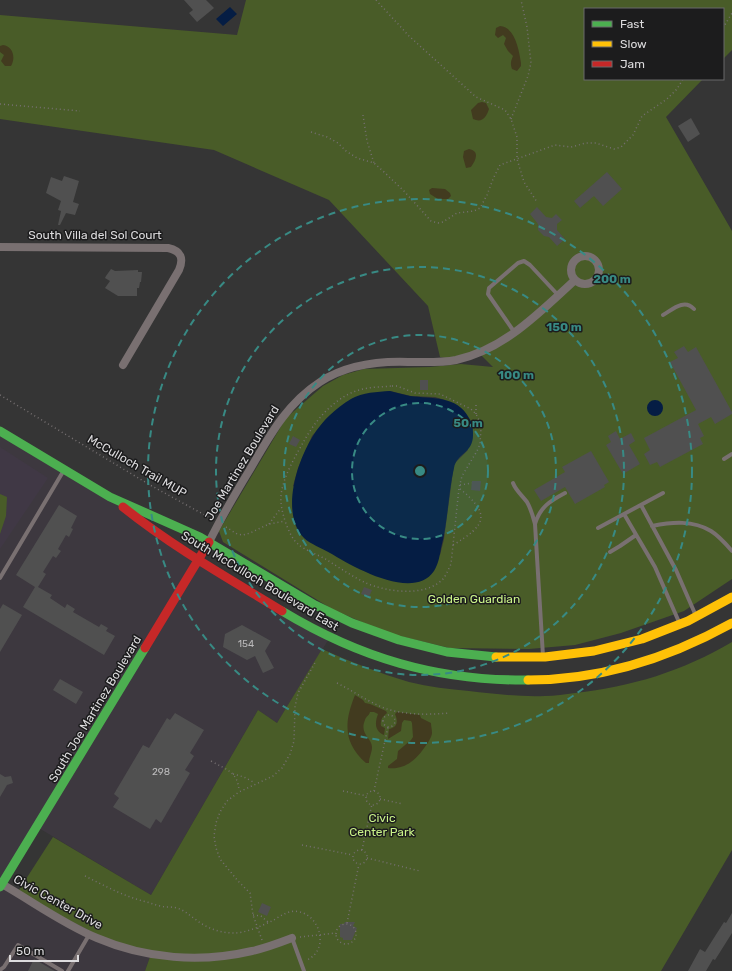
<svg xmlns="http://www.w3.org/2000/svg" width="732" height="971" font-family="Rubik,sans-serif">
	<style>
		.built { fill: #3d383f }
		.education { fill: #403845 }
		.green { fill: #495c28; fill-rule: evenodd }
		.sand { fill: #423b1f }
		.water { fill: #051d44 }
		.building { fill: #505050 }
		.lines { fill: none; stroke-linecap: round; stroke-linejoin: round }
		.path { stroke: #767071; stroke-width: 1.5; stroke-dasharray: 1 3; stroke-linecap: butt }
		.lane { stroke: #797071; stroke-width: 4 }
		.street { stroke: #797071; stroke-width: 8 }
		.fast { stroke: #4caf50; stroke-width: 9 }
		.slow { stroke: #ffc107; stroke-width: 9 }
		.jam { stroke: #c62828; stroke-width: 9 }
		.ring { fill: none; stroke: #388a84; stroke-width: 2; stroke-dasharray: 7 5 }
		.labels { text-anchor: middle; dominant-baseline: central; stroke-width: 3; stroke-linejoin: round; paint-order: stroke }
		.number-label { font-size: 10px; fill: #bab9ba }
		.street-label { font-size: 12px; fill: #dddcde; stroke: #1c1c1d }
		.park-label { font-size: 12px; fill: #caf389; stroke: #1c1c1d }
		.centre { fill: #388a84; stroke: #1c1c1d; stroke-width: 2 }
		.ring-label { font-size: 12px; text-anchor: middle; font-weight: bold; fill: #388a84; stroke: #1c1c1d; stroke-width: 3; stroke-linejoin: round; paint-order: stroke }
	</style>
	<rect width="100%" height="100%" fill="#353535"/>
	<path class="built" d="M0,431L107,495L153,530L330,637L277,723L258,710L151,895L37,827L2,884L151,954L145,971H0Z"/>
	<path class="education" d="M0,447L48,478L0,549Z"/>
	<path class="green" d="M246,0H732V50L723,59V9H585V79H703L666,117L732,231V579L684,611L621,633L575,645L529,649L450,648L387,633L332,609L223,542L219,531L286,418L323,386L343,375L364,369L430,367L461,364L493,367L479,353L456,360L440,357L428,306L329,200L214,150L0,119V15L237,35ZM390,391L411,396L435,397L445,400L468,450L454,464L444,539L440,555L293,486L298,468L312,436L327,418L353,398Z
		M0,494L7,497L6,516L0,534Z
		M732,642V850L661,971H145L151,954L115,944L17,893L53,837L151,895L258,710L277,723L322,649C351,662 379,673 409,682C429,687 449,689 469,691C494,694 520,697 545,696C555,696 565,694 575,693C631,687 683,671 732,642Z"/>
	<path class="sand" d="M500,26C515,27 519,50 521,63V66L517,71L512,69C510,63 511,61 513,56L508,51L504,44L506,38L503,35L498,38L495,35L496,28Z
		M3,45C13,46 16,58 11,66H5L1,61L4,55L0,52V46Z
		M482,102L486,103L489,109C486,118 482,123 473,119L471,110L478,103Z
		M469,149C480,151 476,160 471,167L466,168L463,157L464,151Z
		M432,188L445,189L450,193L451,196L448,199H438L430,194L429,190Z
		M355,695L363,700L365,703L370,704L386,711L387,713C382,717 380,720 381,726L385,728L384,735C374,731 375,722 378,714L374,712H370C369,716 366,716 365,720C359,734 372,738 372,747C372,753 369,757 369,763H366C343,743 344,722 355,695Z
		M397,712L420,715L421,718L431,723C431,726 432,730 432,733C432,736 429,741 427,744C417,759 406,770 388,768V766L397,759L398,751L411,740L413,737L412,723L411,721L404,720L402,723L401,731L388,739L389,729C398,727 398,721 395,714Z"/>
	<path class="water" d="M230,7L237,14L223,26L216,19Z
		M390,391C396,393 403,394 410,396C431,399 457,395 469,418C472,422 473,428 473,433C474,454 457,452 454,468C448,494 448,522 441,548C440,555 438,565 434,571C413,602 352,566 330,553C322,548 310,544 304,538C280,514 297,461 313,436C322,421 336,408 351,399C363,392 377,392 390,391Z
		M647 408a8 8 0 1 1 16 0a8 8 0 1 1-16 0Z"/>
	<path class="building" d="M184,0H206L214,8L197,22L189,13L193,10Z
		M691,118L700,134L688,142L678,126Z
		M607,172L622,189L603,206L594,196L580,208L574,201Z
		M64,176L79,181L73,202L79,204L75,215L66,213L60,225H58L61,211L58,210L61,201L46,193L51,177L62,181Z
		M537,207L546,217L552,218L556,214L562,220L557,224V230L565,239L557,246L549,237L544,236L538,230V224L530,214Z
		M111,269L115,271L138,270V272H142L141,282H140L139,288H137V296H118L105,288L110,281L105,278L106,276Z
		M684,346L688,352L696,347L732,412V414L715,424L711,417L698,424L704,436L700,438L703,444L660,467L657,462L650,465L644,454L650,450L644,438L696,410L670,362L678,358L674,352Z
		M420,380H428V390H420Z
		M616,431L620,439L631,433L635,441L629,445L640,464L623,474L606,445L611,442L608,436Z
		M293,436L300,440L296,447L289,444Z
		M591,451L609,482L604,485L605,487L575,504L565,487L541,501L534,490L565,472L562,467Z
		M472,481H481L480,491L471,490Z
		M59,505L77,516L71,528L73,529L69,537L66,535L58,549L61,551L56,558L53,556L43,572L46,574L38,587L52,595L50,598L65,608L67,604L75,609L73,612L99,627L101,624L108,628L106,631L115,636L104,655L23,607L35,587L16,575Z
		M364,587L372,590L369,597L361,594Z
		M3,604L22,615L0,652V609Z
		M242,625L271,641L265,651L274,668L263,673L255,656L247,660L223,647L225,634Z
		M60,679L83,692L76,704L53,690Z
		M175,713L204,730L190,753L194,756L185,770L190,773L161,823L156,819L150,829L113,807L119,798L114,794L143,745L149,748L167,718L170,720Z
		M0,774L5,777L11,776L13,783L7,785L0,797Z
		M262,903L271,907L267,916L258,912Z
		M732,913V933L715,960L713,959L706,971H688L700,949L705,952L724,922L726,923Z
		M345,922H355L353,926L357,928L352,940H343V938L340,937V924H344Z
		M34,959L53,970L55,971H28Z"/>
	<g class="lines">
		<path class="path" d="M376,0L409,36L476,97L505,110L511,119L517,137V159L524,182L537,202
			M723,28L732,13
			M0,104L80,111
			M363,115L367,141L374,163
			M511,119L528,76L531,63L527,27L521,0
			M311,132L327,137L338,143L346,151L357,158L374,163L383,171L404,191L431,221L438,223L443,222L457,213L474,211L480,208L487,195L493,179L500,165L555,145L571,147L586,143H596L614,149L621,147L633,135L642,116L667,99L677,89L683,79
			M392,386H397L415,393L440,394L471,409L476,414L479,420L481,428L480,444L477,451L462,476L459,488L451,564C448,570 446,576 442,580C424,597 387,592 366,583C353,577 340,568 327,560C319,555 304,550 298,544C289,537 282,514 281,503C279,483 295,457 304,441C315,421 333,399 356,391C367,387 380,387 392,386Z
			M0,395L150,485L212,519
			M476,414V404
			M460,485L472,483
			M269,524L281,508
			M226,527L237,534L243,535L250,533L269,524L285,521
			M453,545C487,525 491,514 459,488
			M337,683C353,691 367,701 384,708C404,715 428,715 449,713
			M383 721a6 6 0 1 1 12 0a6 6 0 1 1-12 0Z
			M211,761C227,770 238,772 239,791
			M233,774L244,777L255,783
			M343,791L367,796
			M374,791L388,727
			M366 798a7 7 0 1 1 14 0a7 7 0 1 1-14 0Z
			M380,799L403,804
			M302,845L353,855
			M362,850L372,804
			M353 857a7 7 0 1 1 14 0a7 7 0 1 1-14 0Z
			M367,858L420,871
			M85,876C105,886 125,897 147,902C153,904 159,906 165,907C169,907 173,907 177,908C184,910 189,915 195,919C206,928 220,933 234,933C246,933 261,926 272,921C281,916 289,909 300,912C321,917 329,950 307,960
			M253,915L261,916L268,922
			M347,923L359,864
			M336 934a10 10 0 1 1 20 0a10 10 0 1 1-20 0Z
			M300,937L336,933
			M262,940L253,915L250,893L238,881L220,859L216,848L214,836L216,823L220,812L227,801L239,792L273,776L282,768L290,754L294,741L295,707L298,693L316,661"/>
		<path class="lane" d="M663,315C672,310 684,298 694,309
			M515,333L488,294L489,288L518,263L524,261L530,265L558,295
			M724,459L732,454
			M513,483C516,491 522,495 527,502C531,509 533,516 535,524L543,656
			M641,505L676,570L696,616
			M624,514L655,567L679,622
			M535,524C540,507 550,501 565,493
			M652,526C672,522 693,520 711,531C719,536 726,544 732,551
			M598,528L663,493
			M610,552L620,546L636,535
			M0,578L64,470
			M292,938L304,971
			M0,970L4,967L18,945L62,971
			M68,971L89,935"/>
		<path class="street" d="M0,247L168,248C181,251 184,258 179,270L123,365
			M571 270a14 14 0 1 1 28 0a14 14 0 1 1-28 0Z
			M209,542C221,518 235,494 249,471C269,437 286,404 320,382C346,365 378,361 408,362C424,362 441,363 456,360C505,349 540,312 575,280
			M0,883C32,901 63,924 97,938C146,959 201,963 252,951C266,948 279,943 292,938"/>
		<path class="fast" d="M0,431L110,497L200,537L315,605L352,623L399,640L447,652L496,657
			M282,611C360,658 437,681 528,680
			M0,887L145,648"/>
		<path class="slow" d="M496,657H545L594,651L642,639L688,621L732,597
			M528,680C601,680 669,658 732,623"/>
		<path class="jam" d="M123,507C173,547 228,578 282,611
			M145,648L209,542"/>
	</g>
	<circle cx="420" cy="471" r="68" fill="#388a84" fill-opacity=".12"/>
	<g class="ring">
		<circle cx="420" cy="471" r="68"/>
		<circle cx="420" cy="471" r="136"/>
		<circle cx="420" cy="471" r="204"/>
		<circle cx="420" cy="471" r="272"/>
	</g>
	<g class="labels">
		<g class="number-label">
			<text x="246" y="644">154</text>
			<text x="161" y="772">298</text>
		</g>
		<g class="street-label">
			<text x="95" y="235">South Villa del Sol Court</text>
			<text transform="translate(242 463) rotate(-59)">Joe Martinez Boulevard</text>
			<text transform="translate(137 466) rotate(30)">McCulloch Trail MUP</text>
			<text transform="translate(260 581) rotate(31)">South McCulloch Boulevard East</text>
			<text transform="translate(95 709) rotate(-59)">South Joe Martinez Boulevard</text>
			<text transform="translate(58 902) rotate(29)">Civic Center Drive</text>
		</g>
		<g class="park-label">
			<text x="474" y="599">Golden Guardian</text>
			<text x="382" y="818">Civic<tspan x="382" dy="14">Center Park</tspan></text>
		</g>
	</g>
	<circle cx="420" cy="471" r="6" class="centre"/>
	<g class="ring-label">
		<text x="612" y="283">200 m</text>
		<text x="564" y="331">150 m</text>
		<text x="516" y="379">100 m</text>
		<text x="468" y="427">50 m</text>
	</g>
	<rect x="584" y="8" width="140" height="72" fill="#1c1c1d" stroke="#69696a"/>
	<rect x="592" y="21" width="20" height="6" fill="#4caf50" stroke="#69696a"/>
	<text x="620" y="28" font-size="12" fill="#dddcde">Fast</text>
	<rect x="592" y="41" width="20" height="6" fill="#ffc107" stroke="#69696a"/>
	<text x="620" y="48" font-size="12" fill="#dddcde">Slow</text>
	<rect x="592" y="61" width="20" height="6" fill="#c62828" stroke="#69696a"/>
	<text x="620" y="68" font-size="12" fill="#dddcde">Jam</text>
	<path d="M10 955v6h68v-6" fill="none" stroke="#dddcde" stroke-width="2"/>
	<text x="16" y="955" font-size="12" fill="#dddcde" stroke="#1c1c1d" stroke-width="3" paint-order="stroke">50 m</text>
</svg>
